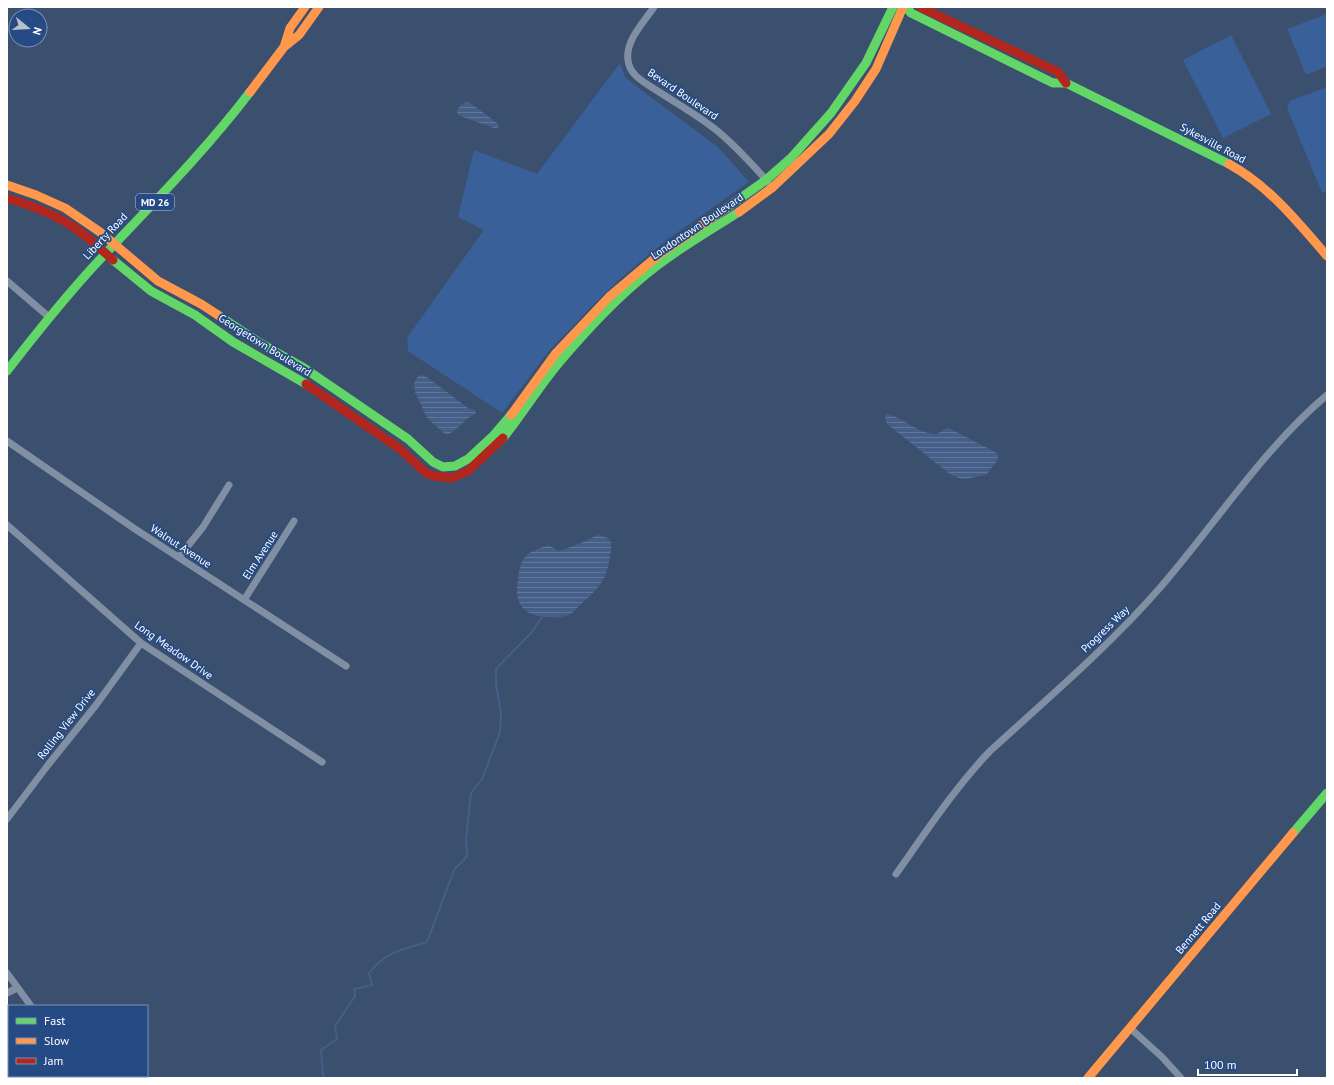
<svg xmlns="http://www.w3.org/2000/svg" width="1334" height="1085" font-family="'PT Sans',sans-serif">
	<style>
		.green { fill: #396099 }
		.water { fill: url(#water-rules) }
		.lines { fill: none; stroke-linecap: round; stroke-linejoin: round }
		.stream { stroke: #455f88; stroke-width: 2 }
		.street { stroke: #818fa4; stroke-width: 7 }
		.fast { stroke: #63d668; stroke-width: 9 }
		.slow { stroke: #ff974d; stroke-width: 9 }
		.jam { stroke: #b3261e; stroke-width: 9 }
		.labels { text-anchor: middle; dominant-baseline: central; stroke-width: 3.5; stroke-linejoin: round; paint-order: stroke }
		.shield { fill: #254a84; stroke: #bec9da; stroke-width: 1 }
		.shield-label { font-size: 10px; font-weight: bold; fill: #fff }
		.street-label { font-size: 11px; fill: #fff; stroke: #254a84 }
	</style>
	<defs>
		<pattern id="water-rules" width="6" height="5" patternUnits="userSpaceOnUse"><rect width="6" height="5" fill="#455f88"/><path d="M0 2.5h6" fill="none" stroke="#61779a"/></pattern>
	</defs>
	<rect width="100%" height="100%" fill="#3b4f6e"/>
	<path class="green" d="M1327,14V66L1306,75L1287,29Z
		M1231,35L1271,114L1223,138L1183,60Z
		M620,63L625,77L641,90L718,147L749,182L668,239L622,277L589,309L549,351L502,413L408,351L407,338L484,230L458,217L474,150L537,174Z
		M1327,87V191L1322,193L1287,108L1290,101Z"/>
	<path class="water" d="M467,102L472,104L497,123L499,125L497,129L460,116L457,114C457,107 461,104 467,102Z
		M422,375L427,377L468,408L475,410L476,414C466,417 459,429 449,434L446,435L427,418L415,392L414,383L418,376Z
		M888,414C903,418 918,433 934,434C940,434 943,429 949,428L995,452L999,455L997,461L986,475L966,479L959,478L951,475L887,424L885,419L886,415Z
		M598,535L608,538C609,539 610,541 611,543C612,549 608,570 605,576C599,589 590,596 580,605C576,609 573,613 568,615C562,618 554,617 547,617C522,616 514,602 518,579C519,571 520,562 526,556C531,550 540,549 547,545L554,548L556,550L559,551L576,545Z"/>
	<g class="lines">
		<path class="stream" d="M325,1078L323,1075L321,1050L337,1039L335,1026L355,996L354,989L372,985L369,973C386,951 402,950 427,942L454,870L467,856L466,840L471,793L482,779L500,732L501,713L496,684V669L531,633L542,617"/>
		<path class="street" d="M654,7C644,22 625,41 628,60C629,75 645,83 656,90C676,103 696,114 715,129C734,144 752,164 768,182
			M7,281L49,317
			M7,441L135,529L346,666
			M7,525L141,643L322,762
			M179,557L203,527L229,485
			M244,600L294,521
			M7,819L48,765L96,705L141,643
			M896,874C926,832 954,789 990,751C1047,699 1107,648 1158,590C1215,525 1261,451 1327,395
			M7,973L31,1006
			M7,993L17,988
			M1130,1028L1162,1057L1181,1078
			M84,1076L85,1078"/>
		<path class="fast" d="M906,7L911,13L1053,83H1066L1229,164
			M728,207L766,180L791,158L831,113L866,63L893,7
			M113,260L151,291L195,315L233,342L306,384
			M218,315L260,343L304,368L408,439L433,462L443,467L455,466L468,459L494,435L511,415
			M7,371C34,336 62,301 92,268C146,210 202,155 250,92
			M503,438C524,412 541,383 563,358C586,331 610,305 637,282C668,255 704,234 739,212
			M1293,833L1327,793"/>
		<path class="slow" d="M284,47L290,28L305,7
			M250,92L284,47L299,35L319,7
			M1229,164C1269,186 1298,222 1327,256
			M7,185L36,195L65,208L100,232L158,281L201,304L218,315
			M739,212L773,187L829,134L855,101L876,69L903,7
			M511,415L556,353L609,297L661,253L728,207
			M1088,1078L1293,833"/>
		<path class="jam" d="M920,7L1058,72L1066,83
			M7,198C30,205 52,213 72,226C86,236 100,248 113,260
			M306,384L400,449L426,473L434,476L452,478L468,471L503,438"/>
	</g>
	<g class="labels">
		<rect class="shield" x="136" y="194" width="38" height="16" rx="3"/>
		<g class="shield-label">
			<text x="155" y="202">MD 26</text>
		</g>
		<g class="street-label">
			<text transform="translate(683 94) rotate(34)">Bevard Boulevard</text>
			<text transform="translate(1213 143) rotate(28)">Sykesville Road</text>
			<text transform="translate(697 226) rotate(-34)">Londontown Boulevard</text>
			<text transform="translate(105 236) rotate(-47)">Liberty Road</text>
			<text transform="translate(265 345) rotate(32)">Georgetown Boulevard</text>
			<text transform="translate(181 546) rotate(33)">Walnut Avenue</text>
			<text transform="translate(260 555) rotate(-57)">Elm Avenue</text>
			<text transform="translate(1105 629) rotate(-44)">Progress Way</text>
			<text transform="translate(174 650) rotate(35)">Long Meadow Drive</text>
			<text transform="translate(66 724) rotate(-52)">Rolling View Drive</text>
			<text transform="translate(1198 928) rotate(-50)">Bennett Road</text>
		</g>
	</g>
	<rect width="1334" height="1085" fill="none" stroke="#ffffff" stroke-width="16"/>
	<rect x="8" y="1005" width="140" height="72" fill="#254a84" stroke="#7c92b5"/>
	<rect x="16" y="1018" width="20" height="6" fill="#63d668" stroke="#7c92b5"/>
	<text x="44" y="1025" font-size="12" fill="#ffffff">Fast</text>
	<rect x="16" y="1038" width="20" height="6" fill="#ff974d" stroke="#7c92b5"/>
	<text x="44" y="1045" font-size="12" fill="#ffffff">Slow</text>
	<rect x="16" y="1058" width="20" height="6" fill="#b3261e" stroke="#7c92b5"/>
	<text x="44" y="1065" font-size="12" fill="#ffffff">Jam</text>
	<g transform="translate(28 28) rotate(108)"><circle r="19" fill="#254a84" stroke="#7c92b5"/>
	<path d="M0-3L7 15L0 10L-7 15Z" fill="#bac1cc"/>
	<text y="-6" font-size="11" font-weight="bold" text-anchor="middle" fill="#ffffff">N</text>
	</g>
	<path d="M1198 1069v6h99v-6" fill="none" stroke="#ffffff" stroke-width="2"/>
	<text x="1204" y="1069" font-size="12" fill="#ffffff" stroke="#254a84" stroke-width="3" paint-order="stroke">100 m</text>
</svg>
